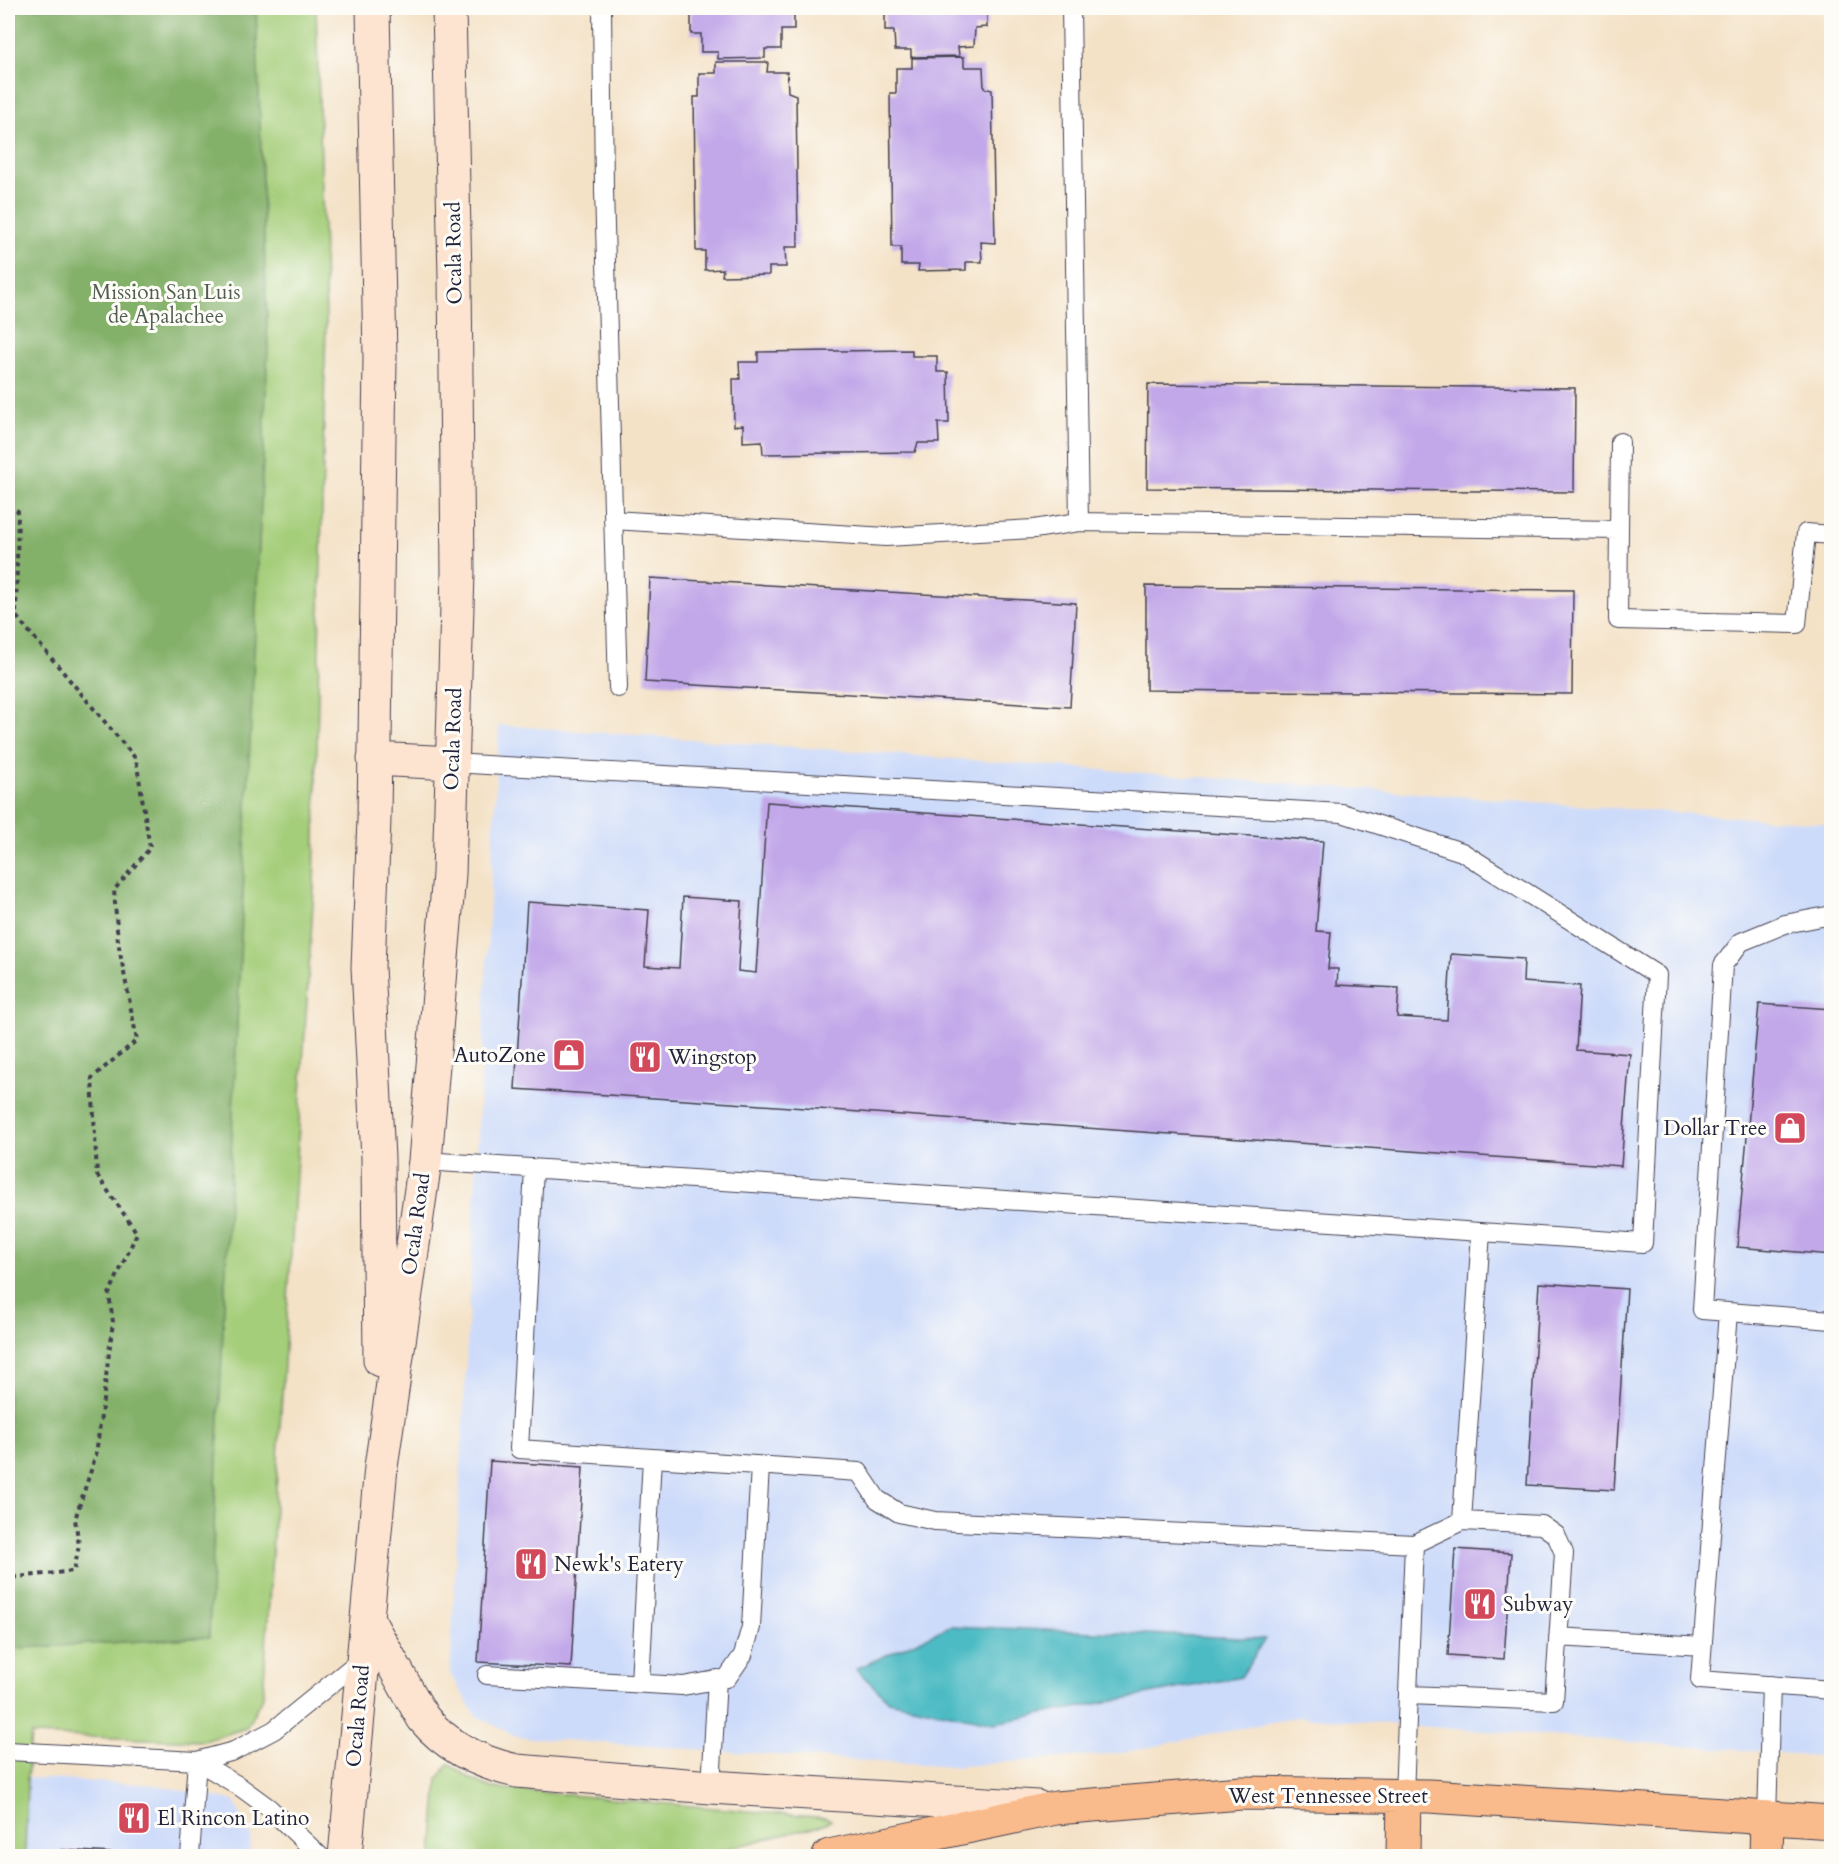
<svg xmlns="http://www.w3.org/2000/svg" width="1839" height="1864" font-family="Cardo,serif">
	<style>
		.built { fill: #cddbfa }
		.green { fill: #a5ce7a; stroke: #64785a; stroke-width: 1.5 }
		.forest { fill: #84b16a; stroke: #536a52; stroke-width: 1.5 }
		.water { fill: #4dbbc4; stroke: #386e80; stroke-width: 1.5 }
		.building { fill: #c2a8e9 }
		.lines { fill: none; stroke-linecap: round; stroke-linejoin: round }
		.service-casing { stroke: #423f50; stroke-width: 20 }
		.secondary-casing { stroke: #423f50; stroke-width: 35 }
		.primary-casing { stroke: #423f50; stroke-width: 35 }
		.path { stroke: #423f50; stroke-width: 4; stroke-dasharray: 4.5 4.5; stroke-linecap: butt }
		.service { stroke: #fff; stroke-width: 18 }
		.secondary { stroke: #fde4d1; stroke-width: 33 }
		.primary { stroke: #fabb8c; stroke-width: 33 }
		.labels { text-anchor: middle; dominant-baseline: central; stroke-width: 6; stroke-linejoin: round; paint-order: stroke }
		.street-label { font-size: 21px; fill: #22223b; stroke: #fdfcf7 }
		.park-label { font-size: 21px; fill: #505e51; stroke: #fdfcf7 }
		.poi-label { font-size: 21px; fill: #22223b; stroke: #fdfcf7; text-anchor: start }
	</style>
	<rect width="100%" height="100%" fill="#fdfcf7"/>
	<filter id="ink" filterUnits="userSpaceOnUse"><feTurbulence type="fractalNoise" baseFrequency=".0167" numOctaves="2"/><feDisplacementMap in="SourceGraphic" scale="12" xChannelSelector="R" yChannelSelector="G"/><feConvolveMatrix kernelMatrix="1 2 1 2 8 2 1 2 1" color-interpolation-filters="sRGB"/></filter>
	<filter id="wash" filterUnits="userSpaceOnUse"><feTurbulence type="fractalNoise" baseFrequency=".008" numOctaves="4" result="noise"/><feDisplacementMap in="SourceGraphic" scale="24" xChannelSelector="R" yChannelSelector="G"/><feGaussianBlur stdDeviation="1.35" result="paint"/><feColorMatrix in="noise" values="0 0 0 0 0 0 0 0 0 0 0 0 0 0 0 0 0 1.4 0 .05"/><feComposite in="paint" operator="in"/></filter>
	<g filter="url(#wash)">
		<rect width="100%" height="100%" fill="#f4e2c7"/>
		<path class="built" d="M499,725L1831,824V1757L1298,1717L1121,1753L952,1767L517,1737L476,1716L450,1674Z
			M27,1778L156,1785L234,1801L251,1836L250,1856H25Z"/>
		<path class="green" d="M8,8H316L326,317L314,888L263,1696L246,1728L204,1741L31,1735L27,1778L25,1856H8Z
			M449,1764L471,1779L492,1788L826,1818L831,1820L826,1824L698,1856H432L438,1778Z"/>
		<path class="forest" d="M8,8H256L268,349L209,1637L8,1649Z"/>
		<path class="water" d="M950,1626L1265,1639L1241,1677L994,1723L889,1701L856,1669Z"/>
		<g id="blocks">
			<path class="building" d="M691,8H794V30H781V49H765V58L718,59V52H701V34H691Z
				M885,8H987V27L975,28L974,46L958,47L959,56L911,57V50H895L894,31H885Z
				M964,57V67H983L984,88L992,90L995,243L981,242L982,262H966V270L918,271L919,265H901V247H892L890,93H896V68H912V58Z
				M716,62H768L767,72H787L788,92L796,95L798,247H785L786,267H769V275L722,276L723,269L705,270V251H696L694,97H699V73H716Z
				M912,350V356H937V372H948L949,423H938L939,443H918L915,452L763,454L762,441L743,442V425L734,426L733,379H740L739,362H758V352Z
				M1148,384L1575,388L1574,492L1147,488Z
				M650,578L1076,603L1070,707L645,682Z
				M1146,586L1573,590L1572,694L1146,690Z
				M767,802L1323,841L1316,931L1331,932L1328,969H1338L1337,985L1399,988L1397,1017L1447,1020L1451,954L1524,959L1523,982L1580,986L1576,1050L1630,1054L1621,1166L747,1104L515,1089L527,902L649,910L645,966L679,968L683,897L742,901L738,971L756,973Z
				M1759,1004L1832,1009V1255L1737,1247Z
				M1539,1283L1627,1289L1614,1490L1527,1485Z
				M490,1461L583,1467L571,1667L478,1662Z
				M1455,1549L1511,1553L1504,1659L1448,1655Z
				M61,1850L112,1853V1856H61Z"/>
		</g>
	</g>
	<g filter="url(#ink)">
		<use href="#blocks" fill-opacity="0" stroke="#423f50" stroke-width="1.5"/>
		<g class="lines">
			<defs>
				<path id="service" d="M602,8L604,190L618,688
					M1071,8L1079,522
					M1620,442L1618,620L1797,624L1806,533L1832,535
					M613,520L886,537L1034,529L1079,522L1619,530
					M1832,915L1785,924L1741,942L1723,965L1702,1310L1832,1320
					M425,1161L1643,1243L1657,975L1462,852L1342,813L452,763
					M534,1169L519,1449L859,1472L877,1499L899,1513L935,1521L1414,1544L1462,1521L1542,1525L1556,1535L1564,1553L1554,1701L1409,1695
					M1728,1312L1700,1680L1832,1690
					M1462,1521L1481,1232
					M1558,1637L1702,1646
					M487,1675L683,1686L727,1678L743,1655L751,1627L760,1466
					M640,1683L652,1458
					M8,1751L197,1761L234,1751L274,1730L363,1658
					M197,1761L239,1786L269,1808L320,1856
					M711,1787L717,1679
					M1404,1795L1414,1544
					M1767,1818L1771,1685
					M190,1856L197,1761"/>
				<path id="secondary" d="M373,8L380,357L374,820L368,967L378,1158L380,1360
					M374,759L452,763
					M368,1620L423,1718C448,1748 480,1763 517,1771L711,1787L1037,1807
					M345,1856L381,1467L425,1161L449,874L458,573L455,277L449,8"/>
				<path id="primary" d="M829,1856L1056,1808L1241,1793L1429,1796L1832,1822
					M1403,1856L1404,1795
					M1766,1856L1767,1818"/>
			</defs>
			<use href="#service" class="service-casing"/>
			<use href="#secondary" class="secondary-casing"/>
			<use href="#primary" class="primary-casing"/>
			<path class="path" d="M8,506L18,511L16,616L136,759L150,848L114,890L118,942L137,1040L92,1078L97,1175L137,1233L109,1294L113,1322L96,1455L75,1519L79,1545L74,1571L8,1578"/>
			<use href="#service" class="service"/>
			<use href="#secondary" class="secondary"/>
			<use href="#primary" class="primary"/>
		</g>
	</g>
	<defs>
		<symbol id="shop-square" viewBox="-11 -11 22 22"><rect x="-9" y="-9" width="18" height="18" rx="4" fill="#d1495b" stroke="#fdfcf7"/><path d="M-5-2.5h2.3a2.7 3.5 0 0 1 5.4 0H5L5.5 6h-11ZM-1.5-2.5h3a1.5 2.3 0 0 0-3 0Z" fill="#fff"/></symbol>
		<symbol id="restaurant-square" viewBox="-11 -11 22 22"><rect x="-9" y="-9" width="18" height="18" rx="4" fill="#d1495b" stroke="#fdfcf7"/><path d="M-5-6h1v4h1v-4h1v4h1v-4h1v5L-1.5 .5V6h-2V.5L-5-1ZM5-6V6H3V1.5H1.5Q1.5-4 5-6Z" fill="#fff"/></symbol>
	</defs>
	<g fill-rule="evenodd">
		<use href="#shop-square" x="550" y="1036" width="38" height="38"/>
		<use href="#restaurant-square" x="626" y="1038" width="38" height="38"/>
		<use href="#shop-square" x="1771" y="1109" width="38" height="38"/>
		<use href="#restaurant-square" x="512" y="1545" width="38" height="38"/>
		<use href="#restaurant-square" x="1461" y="1585" width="38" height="38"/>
		<use href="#restaurant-square" x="115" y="1799" width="38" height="38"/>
	</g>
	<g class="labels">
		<g class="street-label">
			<text transform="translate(454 253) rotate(-91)">Ocala Road</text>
			<text transform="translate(453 739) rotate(-88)">Ocala Road</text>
			<text transform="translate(416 1224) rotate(-82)">Ocala Road</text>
			<text transform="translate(358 1716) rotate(-85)">Ocala Road</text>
			<text x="1328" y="1796">West Tennessee Street</text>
		</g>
		<g class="park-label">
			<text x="166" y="292">Mission San Luis<tspan x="166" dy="24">de Apalachee</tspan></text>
		</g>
		<g class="poi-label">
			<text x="546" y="1055" text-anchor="end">AutoZone</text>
			<text x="668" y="1057">Wingstop</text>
			<text x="1767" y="1128" text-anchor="end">Dollar Tree</text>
			<text x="554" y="1564">Newk's Eatery</text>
			<text x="1503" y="1604">Subway</text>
			<text x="157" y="1818">El Rincon Latino</text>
		</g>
	</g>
	<rect width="1839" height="1864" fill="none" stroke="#fdfcf7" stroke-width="30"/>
</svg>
